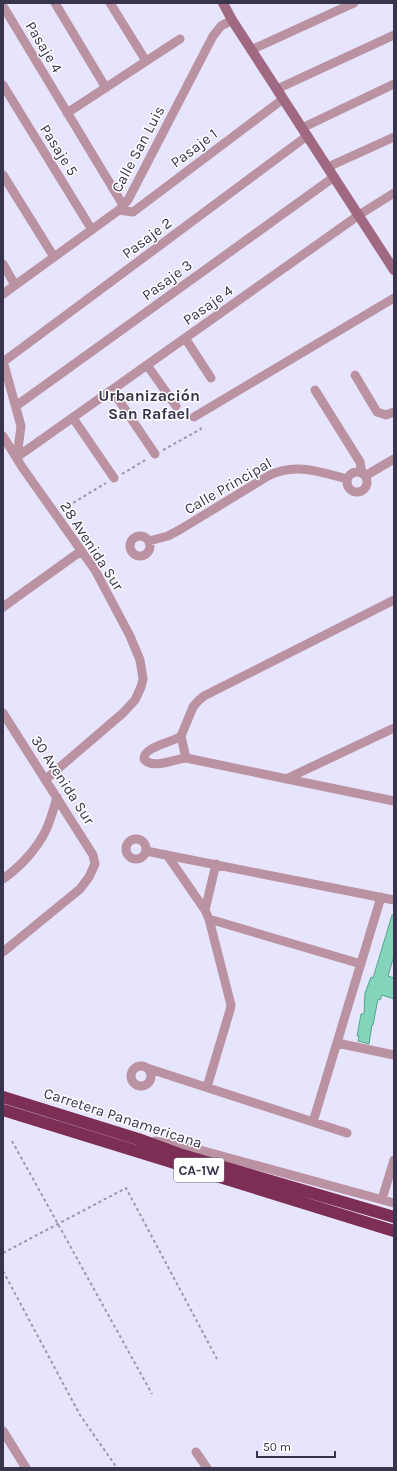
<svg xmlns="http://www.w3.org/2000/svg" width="397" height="1471" font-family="Karla,sans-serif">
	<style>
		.building { fill: #83d4bb; stroke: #55a68e }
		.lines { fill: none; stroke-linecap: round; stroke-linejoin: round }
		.path { stroke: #9a96b0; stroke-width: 2; stroke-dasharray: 3 3; stroke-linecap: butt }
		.street { stroke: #ba92a2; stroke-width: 9 }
		.secondary { stroke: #a16881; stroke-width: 10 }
		.highway { stroke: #7c2e55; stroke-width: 12 }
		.labels { text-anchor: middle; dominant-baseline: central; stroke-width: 3; stroke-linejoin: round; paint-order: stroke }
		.shield { fill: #fff; stroke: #747182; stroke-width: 1 }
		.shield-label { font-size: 14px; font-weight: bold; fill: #39344d }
		.street-label { font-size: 15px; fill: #39344d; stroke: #fff }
		.neighbourhood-label { font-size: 16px; font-weight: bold; fill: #39344d; stroke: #fff }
	</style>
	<rect width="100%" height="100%" fill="#e7e4fe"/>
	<path class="building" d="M392,915H394V956L388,976L394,978V999L382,995L380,1000L378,999L373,1025H372L369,1044L358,1041L359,1036H357L361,1014H364L365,993L371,977L373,978Z"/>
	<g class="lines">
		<path class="path" d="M163,450L201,429L199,425
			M122,474L147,459
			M63,509L106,483
			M12,1141L152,1394
			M3,1253L126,1188L217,1359
			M3,1271L80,1415L117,1468"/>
		<path class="street" d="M55,3L106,88
			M110,3L146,61
			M3,6L123,205
			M251,50L354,3
			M3,85L92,230
			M277,89L394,35
			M67,113L180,39
			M302,128L394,84
			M328,167L394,137
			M3,175L54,257
			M119,210L133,212L283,99
			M3,264L15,285
			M3,294L119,210L128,200L213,36L221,26L232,20
			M185,338L211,378
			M3,361L21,426L17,457
			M3,362L307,136
			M147,365L176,406
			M355,375L377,412L386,415L394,412
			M112,390L155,454
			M315,390L360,462L362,473
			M16,406L334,177
			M194,417L394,298
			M73,418L114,478
			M3,436L22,467L95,570L130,636L140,660L143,679L141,687L135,700L123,713L46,779
			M17,457L359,215L394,193
			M347 482a10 10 0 1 1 20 0a10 10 0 1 1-20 0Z
			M365,476L394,459
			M130 546a10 10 0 1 1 20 0a10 10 0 1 1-20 0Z
			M149,541L168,536L181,529L268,476C294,462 321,472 347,479
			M394,600L204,696L198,701L193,707L181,736L186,758L394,801
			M3,607L81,551
			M3,713L93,855L95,864L89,877L80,889L3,952
			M181,736C172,743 144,746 144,759C152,770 174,759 186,758
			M286,779L394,728
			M126 849a10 10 0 1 1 20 0a10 10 0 1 1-20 0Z
			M146,851L394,900
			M167,855L205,910L209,919L231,1005L230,1010L207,1087
			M3,879C20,867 37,849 46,830C51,819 54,808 57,797
			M205,910L216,864
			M209,919L361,964
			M337,1043L394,1055
			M131 1076a10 10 0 1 1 20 0a10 10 0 1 1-20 0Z
			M147,1068L347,1133
			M313,1122L381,897
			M155,1141L189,1147L394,1203
			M382,1199L394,1160
			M3,1431L26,1468
			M196,1452L207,1468"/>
		<path class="secondary" d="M223,3L232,20L394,270"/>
		<path class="highway" d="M3,1097L138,1139L179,1154L394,1217
			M3,1110L394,1231"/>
	</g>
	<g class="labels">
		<rect class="shield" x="174" y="1158" width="50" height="24" rx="3"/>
		<g class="shield-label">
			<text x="199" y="1170">CA-1W</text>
		</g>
		<g class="street-label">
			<text transform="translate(44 47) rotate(59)">Pasaje 4</text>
			<text transform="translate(194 148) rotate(-37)">Pasaje 1</text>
			<text transform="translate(138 149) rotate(-62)">Calle San Luis</text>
			<text transform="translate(59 150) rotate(58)">Pasaje 5</text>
			<text transform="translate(147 238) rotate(-37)">Pasaje 2</text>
			<text transform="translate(167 280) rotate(-36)">Pasaje 3</text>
			<text transform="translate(208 305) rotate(-35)">Pasaje 4</text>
			<text transform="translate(228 486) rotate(-30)">Calle Principal</text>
			<text transform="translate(92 546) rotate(57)">28 Avenida Sur</text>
			<text transform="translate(63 780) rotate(57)">30 Avenida Sur</text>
			<text transform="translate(123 1118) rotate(18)">Carretera Panamericana</text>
		</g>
		<g class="neighbourhood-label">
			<text x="149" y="395">Urbanización<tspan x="149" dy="18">San Rafael</tspan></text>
		</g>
	</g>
	<rect width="397" height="1471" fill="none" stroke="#39344d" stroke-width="8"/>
	<path d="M257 1451v6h78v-6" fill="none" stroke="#39344d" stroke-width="2"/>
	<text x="263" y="1451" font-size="12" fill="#39344d" stroke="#ffffff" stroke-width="3" paint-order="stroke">50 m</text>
</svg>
